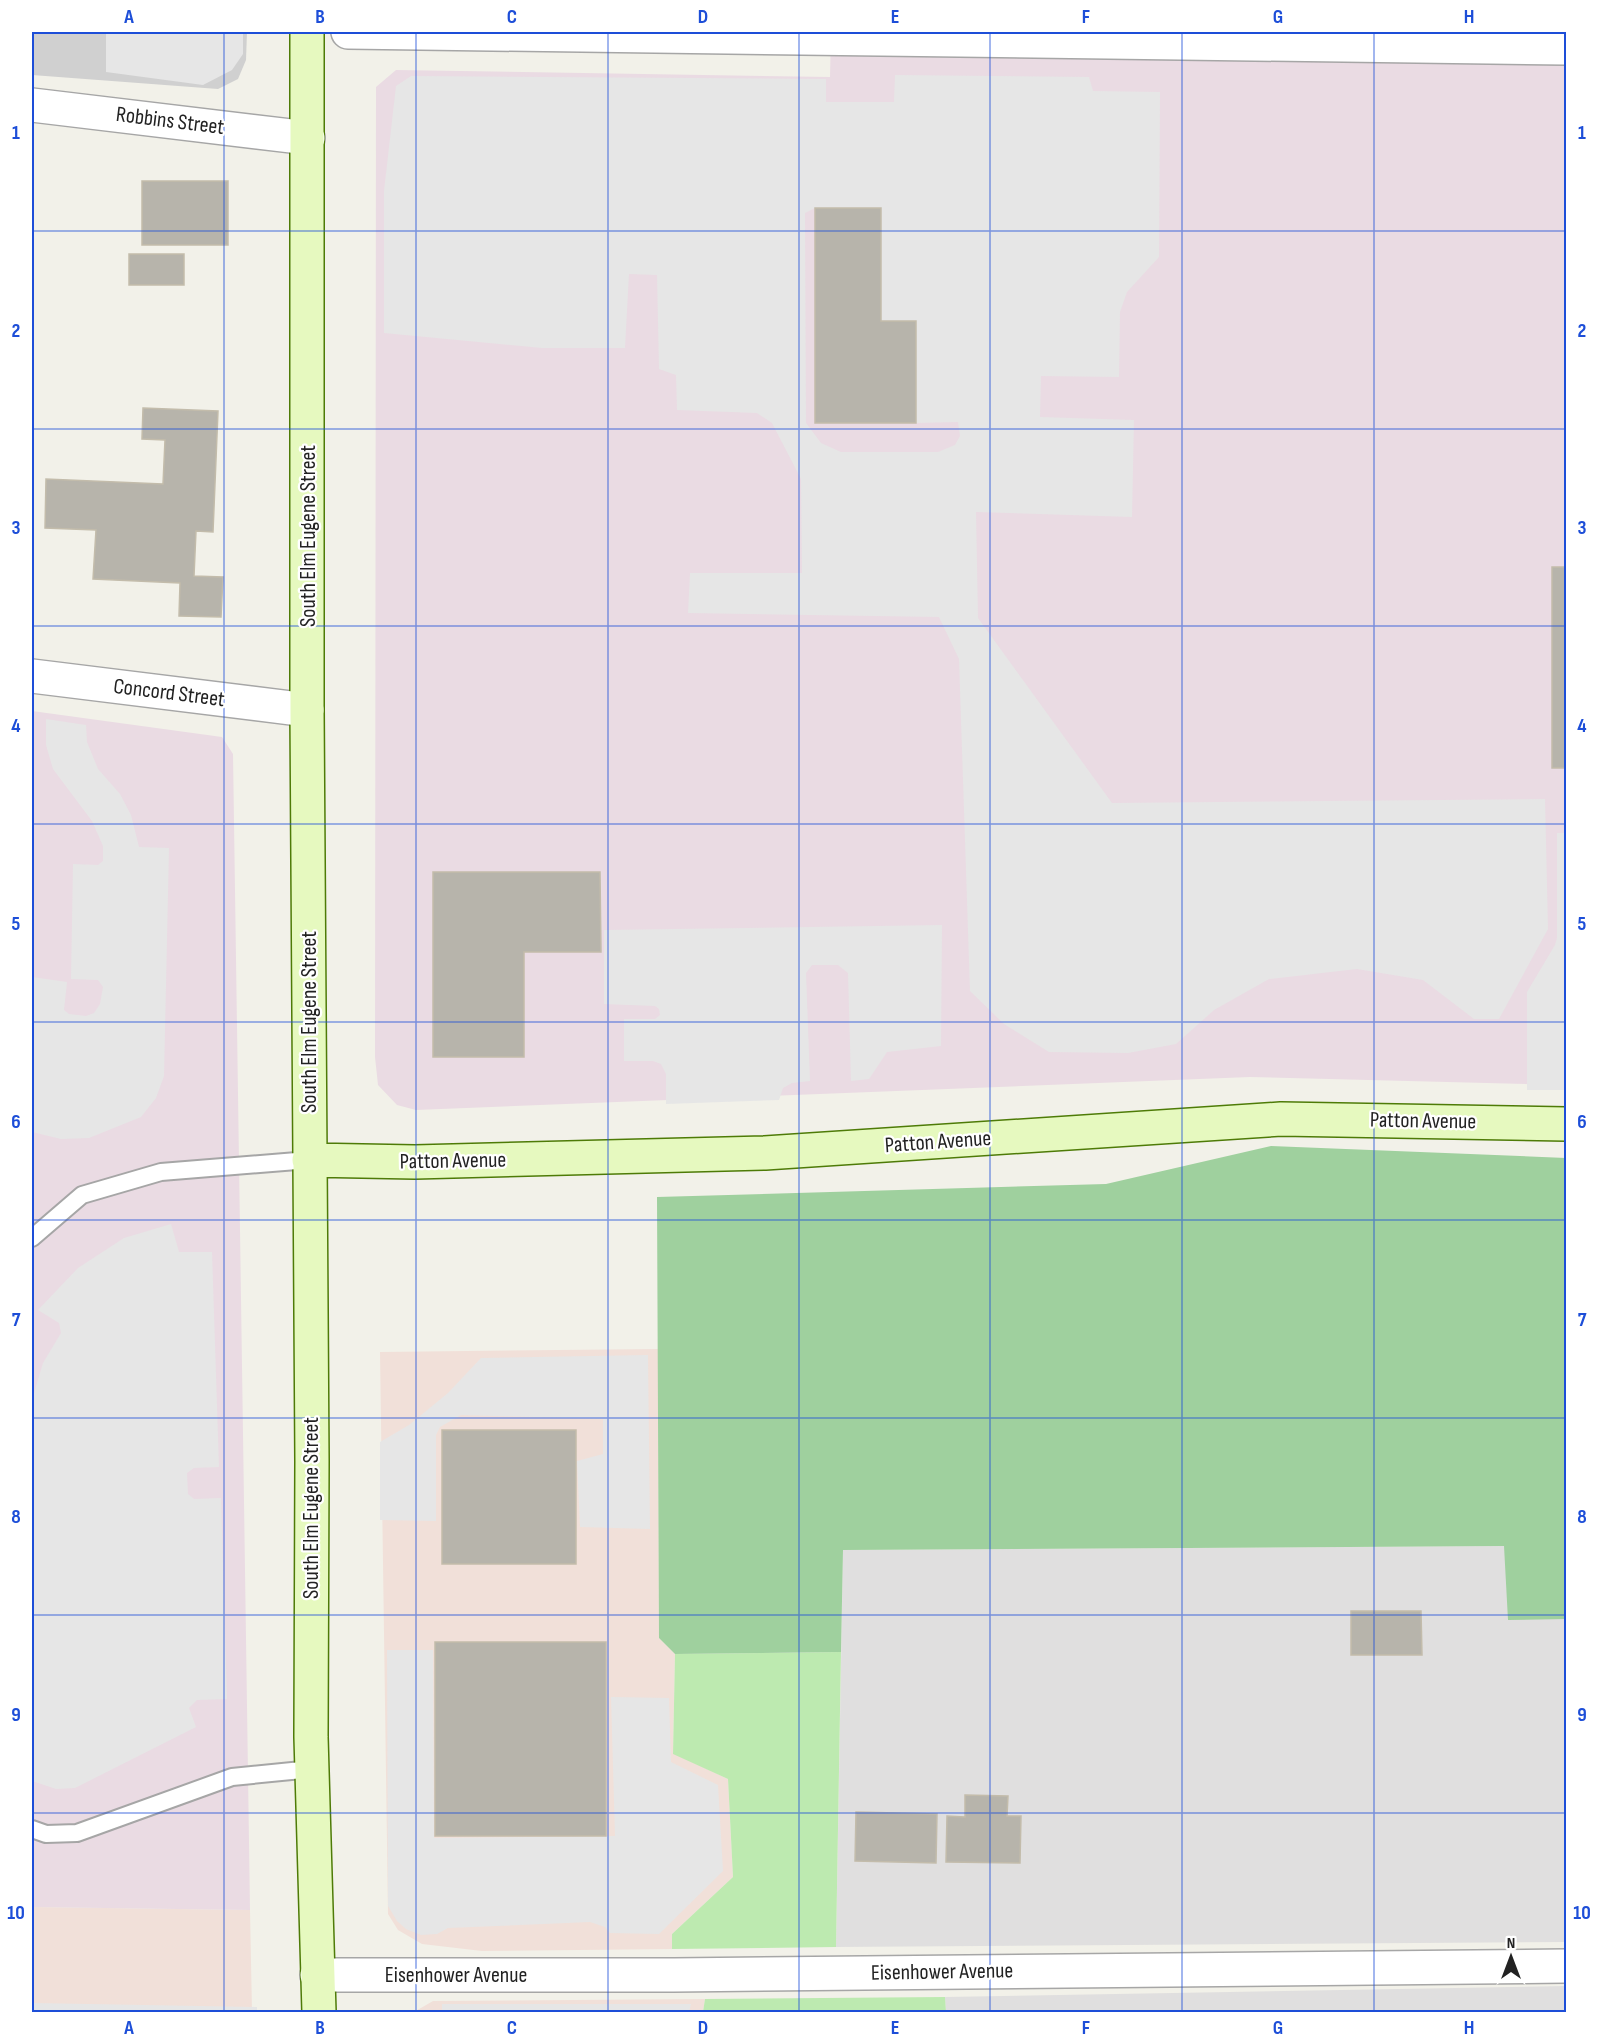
<svg xmlns="http://www.w3.org/2000/svg" width="1598" height="2044" font-family="'Sofia Sans Condensed',sans-serif">
	<style>
		.residential { fill: #e0dfdf }
		.commercial { fill: #f1e0d9 }
		.industrial { fill: #eadbe3 }
		.religious { fill: #d0d0d0 }
		.grass { fill: #bdeab0 }
		.forest { fill: #9fd09e }
		.parking { fill: #e6e6e6; fill-rule: evenodd }
		.building { fill: #b7b4ab; stroke: #c3bcab; stroke-width: 1.5 }
		.lines { fill: none; stroke-linecap: round; stroke-linejoin: round }
		.lane-casing { stroke: #a6a6a6; stroke-width: 20 }
		.street-casing { stroke: #a6a6a6; stroke-width: 36 }
		.secondary-casing { stroke: #4e7b07; stroke-width: 36 }
		.lane { stroke: #fff; stroke-width: 16 }
		.street { stroke: #fff; stroke-width: 33 }
		.secondary { stroke: #e6f9bf; stroke-width: 33 }
		.grid { fill: none; stroke: #1d4ed8; stroke-width: 1.5; stroke-opacity: 0.55 }
		.labels { text-anchor: middle; dominant-baseline: central; stroke-width: 4.5; stroke-linejoin: round; paint-order: stroke }
		.street-label { font-size: 22px; fill: #222; stroke: #fff }
		.neatline { fill: none; stroke: #1d4ed8; stroke-width: 2 }
		.grid-label { font-size: 20px; text-anchor: middle; font-weight: bold; fill: #1d4ed8 }
	</style>
	<rect width="100%" height="100%" fill="#f2f1e9"/>
	<path class="residential" d="M1505,1546L1509,1619H1566V1942L836,1947L843,1550Z
		M1566,1986V2012H946L945,1997Z"/>
	<path class="commercial" d="M658,1349L659,1638L675,1654L673,1753L728,1779L733,1877L672,1934V1949L482,1951L422,1944L398,1930L388,1914L380,1352Z
		M32,1907L250,1910L252,2012H32Z
		M705,1999L703,2012H414L433,2001Z"/>
	<path class="industrial" d="M831,32H1566V1085L1250,1077L416,1110L397,1105L378,1085L375,1057L376,87L396,70L830,77Z
		M32,711L222,737L233,754L250,1910L32,1907Z"/>
	<path class="religious" d="M32,32H247L246,60L238,79L218,89L32,75Z"/>
	<path class="grass" d="M841,1652L836,1947L672,1949V1934L733,1877L728,1779L673,1754L675,1654Z
		M945,1997L946,2012H703L705,1999Z"/>
	<path class="forest" d="M1271,1146L1566,1158V1619L1508,1620L1504,1546L843,1550L841,1652L675,1654L659,1638L657,1197L1106,1184Z"/>
	<path class="parking" d="M106,32H243V54L232,70L203,85L106,72Z
		M895,75L1089,77L1093,91L1160,92L1159,257L1127,292L1120,312L1119,377L1041,376L1040,417L1134,420L1132,517L976,512L978,618L1112,803L1545,799L1548,929L1499,1019H1474L1423,980L1357,969L1269,979L1214,1010L1176,1044L1128,1053L1049,1052L1004,1024L970,991L959,659L939,617L688,613L690,573H802L801,479L772,423L757,413L677,410L676,375L659,369L657,275L629,274L625,348H542L384,333V191L396,86L411,76L826,79V102H894ZM815,208H880L881,321H916V423L958,422L960,436L955,445L938,452H841L821,443L806,423L805,213Z
		M46,719L86,725L87,742L98,769L120,794L131,815L139,847L169,848L164,1076L156,1098L141,1117L89,1138L61,1139L32,1132V977L67,982L64,1010L69,1014L86,1016L94,1013L100,1004L103,987L98,980L71,979L73,864L98,865L103,861V846L92,821L53,769L46,745Z
		M1557,833H1566V1090H1527V992L1555,945L1557,938Z
		M942,925L941,1046L887,1052L869,1079L851,1081L848,973L838,965H812L806,973L810,1081L792,1083L783,1088L779,1100L666,1104V1074L661,1064L653,1061H624V1019H655L660,1015L659,1009L655,1006L604,1004V930Z
		M171,1224L179,1252H212L219,1467L194,1468L187,1473L188,1494L194,1499L221,1498L227,1699L197,1700L189,1708L196,1727L75,1788L56,1789L32,1781V1400L43,1363L61,1333L59,1323L38,1310L78,1268L124,1238Z
		M648,1355L650,1529L580,1527L577,1461L603,1454V1419L461,1415L440,1427L436,1435V1521L380,1520V1442L409,1425L448,1393L481,1358Z
		M387,1650H433L434,1838L615,1836L611,1697L669,1698L671,1762L718,1785L723,1871L659,1934L610,1933L605,1927L590,1922L448,1928L437,1934L421,1935L406,1929L397,1921L388,1906Z
		M32,2003L257,2007V2012H32Z
		M442,2004H691L689,2012H442Z"/>
	<path class="building" d="M142,181H228V245H142Z
		M815,208H881V321H916V423H815Z
		M129,254H184V285H129Z
		M143,408L218,411L213,532L196,531L194,576L223,577L221,617L179,616L180,583L93,579L96,530L45,528L46,479L163,484L165,440L142,439Z
		M1552,567H1566V768H1552Z
		M433,872H600L601,952H524V1057H433Z
		M442,1430H576V1564H442Z
		M1351,1611H1421L1422,1655H1351Z
		M435,1642H606V1836H435Z
		M965,1795L1008,1796L1007,1816H1021L1020,1863L946,1862L947,1816L965,1817Z
		M856,1812L937,1814L936,1863L855,1861Z"/>
	<g class="lines">
		<defs>
			<path id="lane" d="M32,1238L82,1195L161,1172L309,1160
				M32,1829L46,1834L77,1833L232,1777L312,1769"/>
			<path id="street" d="M348,32L1566,48
				M32,105L308,138
				M32,676L307,710
				M317,1975H674L1566,1966"/>
			<path id="secondary" d="M307,32V710L312,1461L311,1737L319,2012
				M309,1160L415,1162L765,1153L1281,1119L1566,1124"/>
		</defs>
		<use href="#lane" class="lane-casing"/>
		<use href="#street" class="street-casing"/>
		<use href="#secondary" class="secondary-casing"/>
		<use href="#lane" class="lane"/>
		<use href="#street" class="street"/>
		<use href="#secondary" class="secondary"/>
	</g>
	<path class="grid" d="M224,32V2012M416,32V2012M608,32V2012M799,32V2012M990,32V2012M1182,32V2012M1374,32V2012M32,231H1566M32,429H1566M32,626H1566M32,824H1566M32,1022H1566M32,1220H1566M32,1418H1566M32,1615H1566M32,1813H1566"/>
	<g class="labels">
		<g class="street-label">
			<text transform="translate(170 121) rotate(7)">Robbins Street</text>
			<text transform="translate(308 536) rotate(-90)">South Elm Eugene Street</text>
			<text transform="translate(169 693) rotate(7)">Concord Street</text>
			<text transform="translate(309 1022) rotate(-90)">South Elm Eugene Street</text>
			<text transform="translate(1423 1121) rotate(1)">Patton Avenue</text>
			<text transform="translate(938 1142) rotate(-4)">Patton Avenue</text>
			<text transform="translate(453 1161) rotate(-1)">Patton Avenue</text>
			<text transform="translate(311 1508) rotate(-90)">South Elm Eugene Street</text>
			<text transform="translate(942 1972) rotate(-1)">Eisenhower Avenue</text>
			<text x="456" y="1975">Eisenhower Avenue</text>
		</g>
	</g>
	<rect width="1598" height="2044" fill="none" stroke="#ffffff" stroke-width="66"/>
	<g transform="translate(1511 1957)" stroke="#ffffff" stroke-width="4.5" paint-order="stroke">
	<path d="M0-4.5L10 22L0 15L-10 22Z" fill="#222222"/>
	<text y="-9" font-size="16" font-weight="bold" text-anchor="middle" fill="#222222">N</text>
	</g>
	<rect x="33" y="33" width="1532" height="1978" class="neatline"/>
	<g class="grid-label">
		<text x="129" y="23">A</text>
		<text x="320" y="23">B</text>
		<text x="512" y="23">C</text>
		<text x="703" y="23">D</text>
		<text x="895" y="23">E</text>
		<text x="1086" y="23">F</text>
		<text x="1278" y="23">G</text>
		<text x="1469" y="23">H</text>
		<text x="16" y="139">1</text>
		<text x="1582" y="139">1</text>
		<text x="16" y="337">2</text>
		<text x="1582" y="337">2</text>
		<text x="16" y="534">3</text>
		<text x="1582" y="534">3</text>
		<text x="16" y="732">4</text>
		<text x="1582" y="732">4</text>
		<text x="16" y="930">5</text>
		<text x="1582" y="930">5</text>
		<text x="16" y="1128">6</text>
		<text x="1582" y="1128">6</text>
		<text x="16" y="1326">7</text>
		<text x="1582" y="1326">7</text>
		<text x="16" y="1523">8</text>
		<text x="1582" y="1523">8</text>
		<text x="16" y="1721">9</text>
		<text x="1582" y="1721">9</text>
		<text x="16" y="1919">10</text>
		<text x="1582" y="1919">10</text>
		<text x="129" y="2034">A</text>
		<text x="320" y="2034">B</text>
		<text x="512" y="2034">C</text>
		<text x="703" y="2034">D</text>
		<text x="895" y="2034">E</text>
		<text x="1086" y="2034">F</text>
		<text x="1278" y="2034">G</text>
		<text x="1469" y="2034">H</text>
	</g>
</svg>
